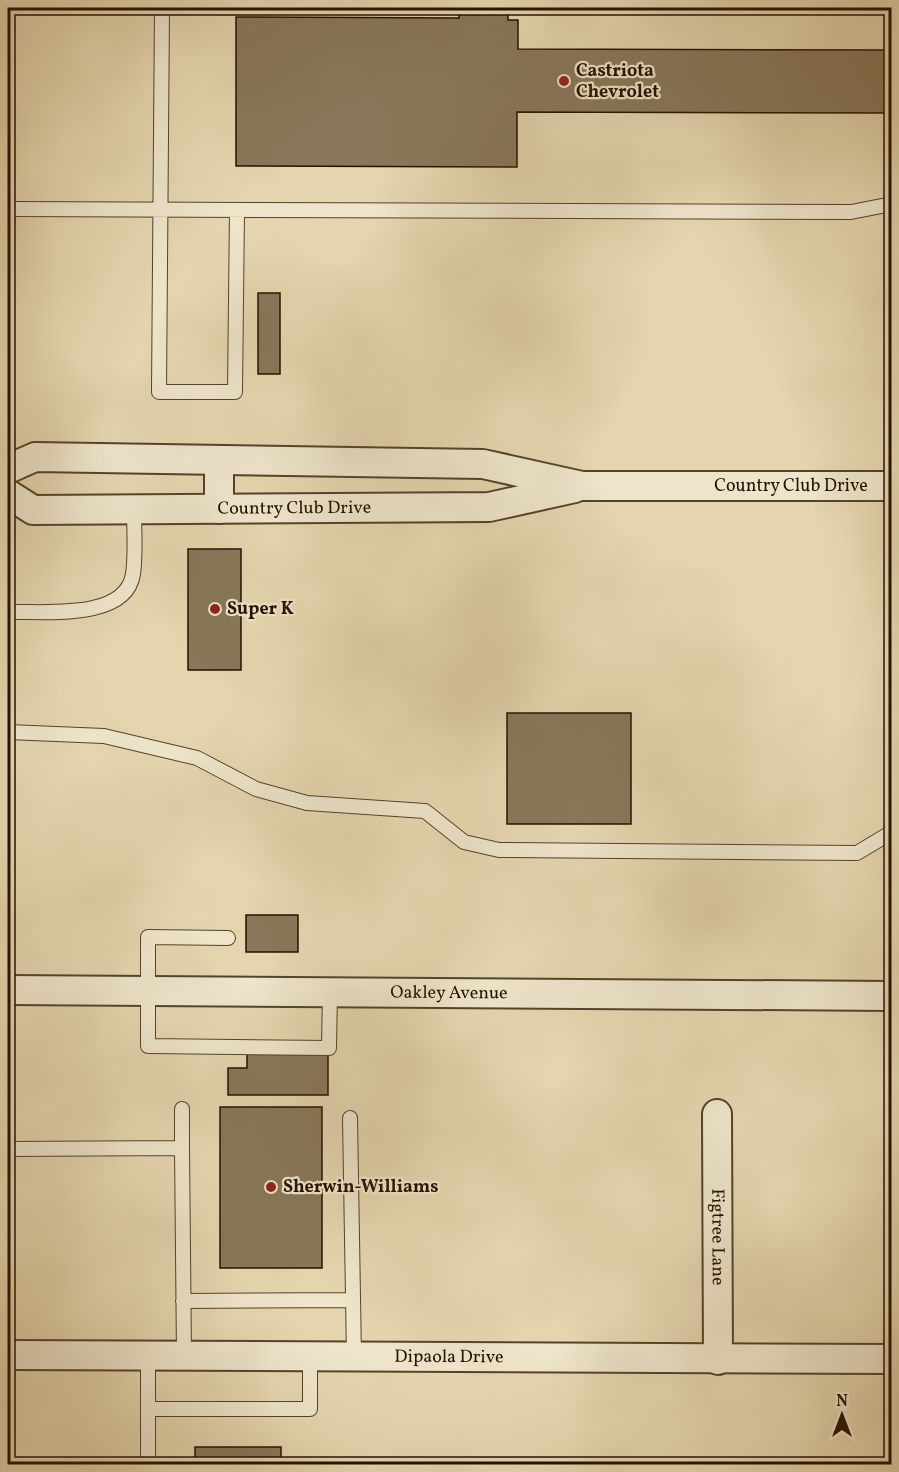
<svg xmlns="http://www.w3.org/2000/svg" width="899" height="1472" font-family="Vollkorn,serif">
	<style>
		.building { fill: #88775a; stroke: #251100; stroke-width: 1.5 }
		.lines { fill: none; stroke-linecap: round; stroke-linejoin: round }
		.service-casing { stroke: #55422c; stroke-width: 16 }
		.minor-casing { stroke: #55422c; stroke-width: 32 }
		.service { stroke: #ede4ca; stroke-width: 14 }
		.minor { stroke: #ede4ca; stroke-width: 28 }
		.poi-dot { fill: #8f2418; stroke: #ede4ca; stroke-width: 2 }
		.labels { text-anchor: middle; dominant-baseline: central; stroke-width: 4.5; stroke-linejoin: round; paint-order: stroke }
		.poi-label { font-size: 18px; font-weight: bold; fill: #251100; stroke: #ede4ca; text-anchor: start }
		.street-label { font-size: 18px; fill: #251100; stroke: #ede4ca }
	</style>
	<rect width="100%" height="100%" fill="#e4d5ae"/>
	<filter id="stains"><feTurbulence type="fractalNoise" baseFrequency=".00333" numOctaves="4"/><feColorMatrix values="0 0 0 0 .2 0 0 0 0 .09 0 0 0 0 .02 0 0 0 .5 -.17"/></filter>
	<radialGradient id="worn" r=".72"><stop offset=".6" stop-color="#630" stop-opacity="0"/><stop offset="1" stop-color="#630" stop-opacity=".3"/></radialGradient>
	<path class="building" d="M459,8H508V20H518V49L892,50V113L517,112V167L236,166V17L459,18Z
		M258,293H280V374H258Z
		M188,549H241V670H188Z
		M507,713H631V824H507Z
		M246,915H298V952H246Z
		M247,1054H328V1095H228V1068H247Z
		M220,1107H322V1268H220Z
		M195,1447H281V1464H195Z"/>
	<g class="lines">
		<defs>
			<path id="service" d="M162,8L159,392H235L237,210
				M8,209L851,212L892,204
				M8,612C43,611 126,621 133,574C136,553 134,530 134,509
				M8,732L104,736L197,758L256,789L307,803L425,811L464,842L499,850L857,853L892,832
				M228,938L148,937V1046L329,1048L330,992
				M182,1109V1148
				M350,1118L354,1357
				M8,1149L182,1148L184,1356
				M183,1301L353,1300
				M148,1356V1464
				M148,1409H310V1357"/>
			<g id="minor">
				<path id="s1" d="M8,469L35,457L483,464L582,486H892"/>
				<path id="s2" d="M8,494L33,510L489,507L575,488"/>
				<path d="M219,509V462"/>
				<path id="s3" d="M8,990L892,996"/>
				<path id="s4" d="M717,1114L718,1360"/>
				<path id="s5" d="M8,1355L892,1359"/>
			</g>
		</defs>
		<use href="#service" class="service-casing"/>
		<use href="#minor" class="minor-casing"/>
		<use href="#service" class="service"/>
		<use href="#minor" class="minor"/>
	</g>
	<g class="poi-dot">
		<circle cx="564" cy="81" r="6"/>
		<circle cx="215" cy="609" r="6"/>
		<circle cx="271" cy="1187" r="6"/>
	</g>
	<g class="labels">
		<g class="poi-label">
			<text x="576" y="71">Castriota<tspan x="576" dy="21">Chevrolet</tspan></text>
			<text x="227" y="609">Super K</text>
			<text x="283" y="1187">Sherwin-Williams</text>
		</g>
		<g class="street-label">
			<text stroke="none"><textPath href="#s1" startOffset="788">Country Club Drive</textPath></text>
			<text stroke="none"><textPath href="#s2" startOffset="291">Country Club Drive</textPath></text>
			<text stroke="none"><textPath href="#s3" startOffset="441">Oakley Avenue</textPath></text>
			<text stroke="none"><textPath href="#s4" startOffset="123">Figtree Lane</textPath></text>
			<text stroke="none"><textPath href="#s5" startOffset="441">Dipaola Drive</textPath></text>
		</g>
	</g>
	<rect width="899" height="1472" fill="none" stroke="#e4d5ae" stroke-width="30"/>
	<rect x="9" y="9" width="881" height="1454" fill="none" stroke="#251100" stroke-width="3"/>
	<rect x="15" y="15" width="869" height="1442" fill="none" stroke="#251100" stroke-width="1.5"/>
	<g transform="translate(842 1415)" stroke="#ede4ca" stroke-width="4.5" paint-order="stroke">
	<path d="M0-4.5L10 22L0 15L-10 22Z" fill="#251100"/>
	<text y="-9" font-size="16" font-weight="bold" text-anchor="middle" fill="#251100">N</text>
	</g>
	<rect width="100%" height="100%" filter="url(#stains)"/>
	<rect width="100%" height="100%" fill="url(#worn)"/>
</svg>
